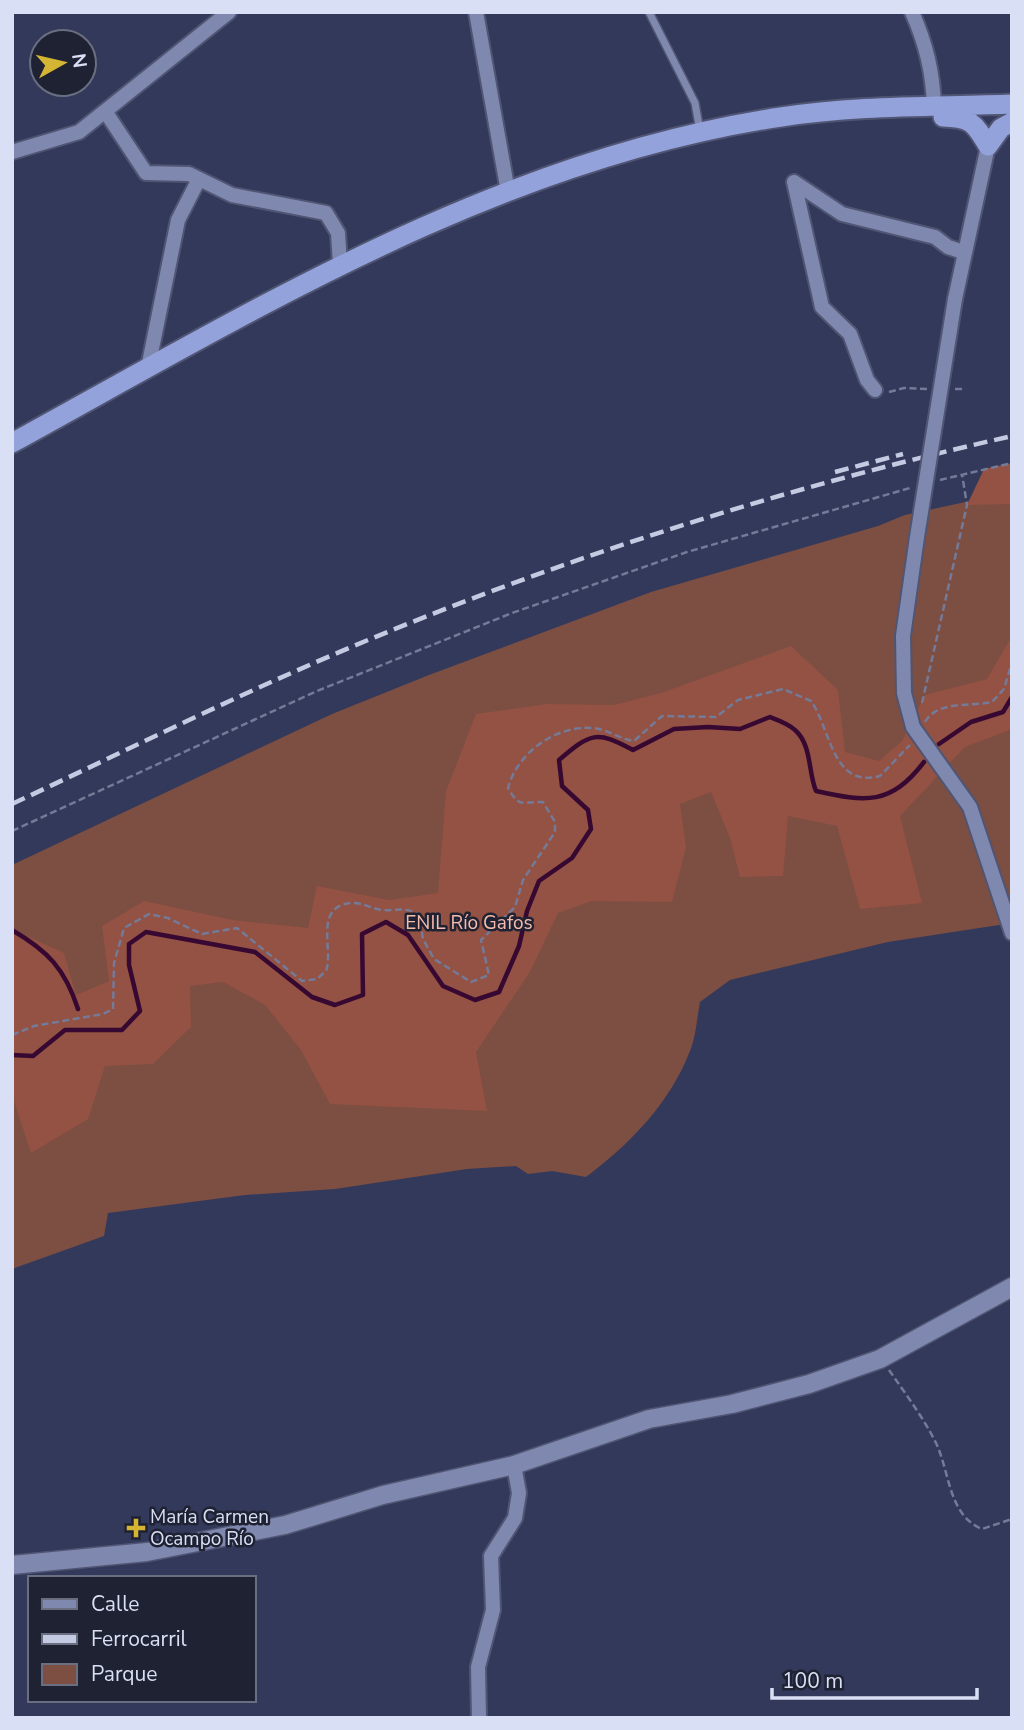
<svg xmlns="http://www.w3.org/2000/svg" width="1024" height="1730" font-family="'Nunito Sans',sans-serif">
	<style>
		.green { fill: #7d4e42 }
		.forest { fill: #935243 }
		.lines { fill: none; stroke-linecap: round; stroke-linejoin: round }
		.stream { stroke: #370831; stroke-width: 4.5 }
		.service-casing { stroke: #505573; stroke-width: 10 }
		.minor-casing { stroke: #505573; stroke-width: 18 }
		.tertiary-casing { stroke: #505573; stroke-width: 21 }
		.trunk-casing { stroke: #505573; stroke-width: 23 }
		.path { stroke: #747a97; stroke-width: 2.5; stroke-dasharray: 7 3.5; stroke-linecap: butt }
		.service { stroke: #7f88af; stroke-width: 7 }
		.minor { stroke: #7f88af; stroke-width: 14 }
		.tertiary { stroke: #7f88af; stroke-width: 18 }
		.trunk { stroke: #94a2dc; stroke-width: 19 }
		.rail { stroke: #c4cae1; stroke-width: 4.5; stroke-dasharray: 14 7; stroke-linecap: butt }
		.minor-bridge-casing { stroke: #505573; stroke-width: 18; stroke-linecap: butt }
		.minor-bridge { stroke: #7f88af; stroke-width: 14 }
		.poi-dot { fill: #d5b534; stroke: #1f2232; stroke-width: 2.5 }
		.labels { text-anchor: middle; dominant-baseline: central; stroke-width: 5; stroke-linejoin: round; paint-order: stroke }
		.park-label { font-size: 19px; fill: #f6bbac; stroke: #1f2232 }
		.poi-label { font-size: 19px; fill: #d9dff5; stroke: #1f2232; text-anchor: start }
	</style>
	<rect width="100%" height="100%" fill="#33395b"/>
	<path class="green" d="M1012,492V932L1010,928L999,925L888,942L730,980L700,1002C697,1018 696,1036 690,1051C670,1103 630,1144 586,1177L552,1171L528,1174L516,1166L467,1169L335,1189L245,1195L108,1213L104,1236L12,1269V865L332,714L429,675L651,592L878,526L905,515Z"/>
	<path class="forest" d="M1012,463V504L967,505L984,469Z
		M1012,636V729L965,747L900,816L922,903L860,909L837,826L788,816L783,876L740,877L730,838L711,792L680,804L686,847L672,902L592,901L558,913L530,972L476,1052L487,1111L330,1104L301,1050L265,1005L223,982L190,986L191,1027L153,1064L105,1066L88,1119L31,1153L12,1095V929L64,953L76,995L109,981L102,926L144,901L233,920L308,928L317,886L389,900L438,893L446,791L476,714L547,704L614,705L661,693L791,646L838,690L845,752L879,761L902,741L925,695L987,679Z"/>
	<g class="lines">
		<path class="stream" d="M939,744L971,722L1003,712L1012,697
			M12,930C48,951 65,969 78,1009
			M12,1055L33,1056L65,1030H122L140,1011L129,965V944L146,932L255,952L312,997L335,1005L363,995L362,934L386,922L408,935L443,986L475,1000L499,992L519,946L527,911L539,881L572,858L591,829L588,810L562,786L559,760C591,733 596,730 633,750L674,729L708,727L740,729L770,717C778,720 789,724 795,730C812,745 808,772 816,791C866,802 890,806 924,762"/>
		<defs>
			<path id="service" d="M649,12L695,103L700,131"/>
			<path id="minor" d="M476,12L508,192
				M912,12C926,44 933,72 934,107
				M105,111L146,173L189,174L232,195L326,213L338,233L340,264
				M12,152L79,132L229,12
				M794,182L822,307L850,334L867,380L875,390
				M794,182L842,214L935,237L948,247L963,252
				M955,299L988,146
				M148,368L178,220L199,179
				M917,537L903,636L904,693L913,727L970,807L1012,933
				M479,1718L478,1667L493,1610L491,1556L515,1518L519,1493L514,1465"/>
			<path id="tertiary" d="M12,1565L147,1552L285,1525L383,1495L514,1465L649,1419L732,1404L809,1384L880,1359L1012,1287"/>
			<path id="trunk" d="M943,117C971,118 974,122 988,146L1001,128L1012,122
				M12,443C256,309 500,159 781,117C857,105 935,107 1012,104"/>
		</defs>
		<use href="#service" class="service-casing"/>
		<use href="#minor" class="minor-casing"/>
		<use href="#tertiary" class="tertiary-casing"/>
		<use href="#trunk" class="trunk-casing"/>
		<path class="path" d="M955,389H964
			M889,392L904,388L927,389
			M940,480L1012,463
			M922,703L967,505L962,474
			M925,722C937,700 971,707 992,702L1004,689L1012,662
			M12,831L317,691L512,613L687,552L910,488
			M12,1035L34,1026L103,1014L113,1009L114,963L124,928L149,914L168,918L202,934L237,928L302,981L317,979L326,971C334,949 313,907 351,903C362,902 372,909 382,910C396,911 406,906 419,915L423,939L434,959L471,982L489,975L481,940L515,907L523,880L555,832V822L543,802C522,801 521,810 508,788C517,753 556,725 592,728C607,729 620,739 634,741L662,716L716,717L738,700L783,689L811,701C831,729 832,789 880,776L910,745
			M889,1370C905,1393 923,1417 936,1443C950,1472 948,1515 982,1529L1012,1519"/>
		<use href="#service" class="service"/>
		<use href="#minor" class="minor"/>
		<use href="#tertiary" class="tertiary"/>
		<use href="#trunk" class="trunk"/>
		<path class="rail" d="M835,472L903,454
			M12,804C132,748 251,688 373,638C578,553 795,485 1012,436"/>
		<defs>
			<path id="minor-bridge" d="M917,537L955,299"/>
		</defs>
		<use href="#minor-bridge" class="minor-bridge-casing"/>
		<use href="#minor-bridge" class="minor-bridge"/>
	</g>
	<path class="poi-dot" d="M132.5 1517.5h7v7h7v7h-7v7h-7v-7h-7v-7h7z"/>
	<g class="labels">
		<g class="park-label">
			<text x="469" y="923">ENIL Río Gafos</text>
		</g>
		<g class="poi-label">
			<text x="150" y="1517">María Carmen<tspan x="150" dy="22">Ocampo Río</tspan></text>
		</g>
	</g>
	<rect width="1024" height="1730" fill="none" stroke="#d9dff5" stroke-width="28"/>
	<rect x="28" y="1576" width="228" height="126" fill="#1f2232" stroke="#696e80" stroke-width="2"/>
	<rect x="42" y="1599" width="35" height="10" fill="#7f88af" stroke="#696e80" stroke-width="2"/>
	<text x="91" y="1611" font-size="21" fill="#d9dff5">Calle</text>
	<rect x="42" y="1634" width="35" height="10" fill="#c4cae1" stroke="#696e80" stroke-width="2"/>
	<text x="91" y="1646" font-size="21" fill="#d9dff5">Ferrocarril</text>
	<rect x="42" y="1664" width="35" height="21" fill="#7d4e42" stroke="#696e80" stroke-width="2"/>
	<text x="91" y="1681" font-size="21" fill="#d9dff5">Parque</text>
	<g transform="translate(63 63) rotate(82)"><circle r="33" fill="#1f2232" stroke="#696e80" stroke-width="2"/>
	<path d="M0-5L12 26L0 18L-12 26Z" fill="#d5b534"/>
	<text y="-10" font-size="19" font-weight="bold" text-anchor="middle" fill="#d9dff5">N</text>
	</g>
	<path d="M772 1688v10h205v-10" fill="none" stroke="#d9dff5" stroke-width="3.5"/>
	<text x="782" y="1688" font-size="21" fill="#d9dff5" stroke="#1f2232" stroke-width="5" paint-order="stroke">100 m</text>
</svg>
